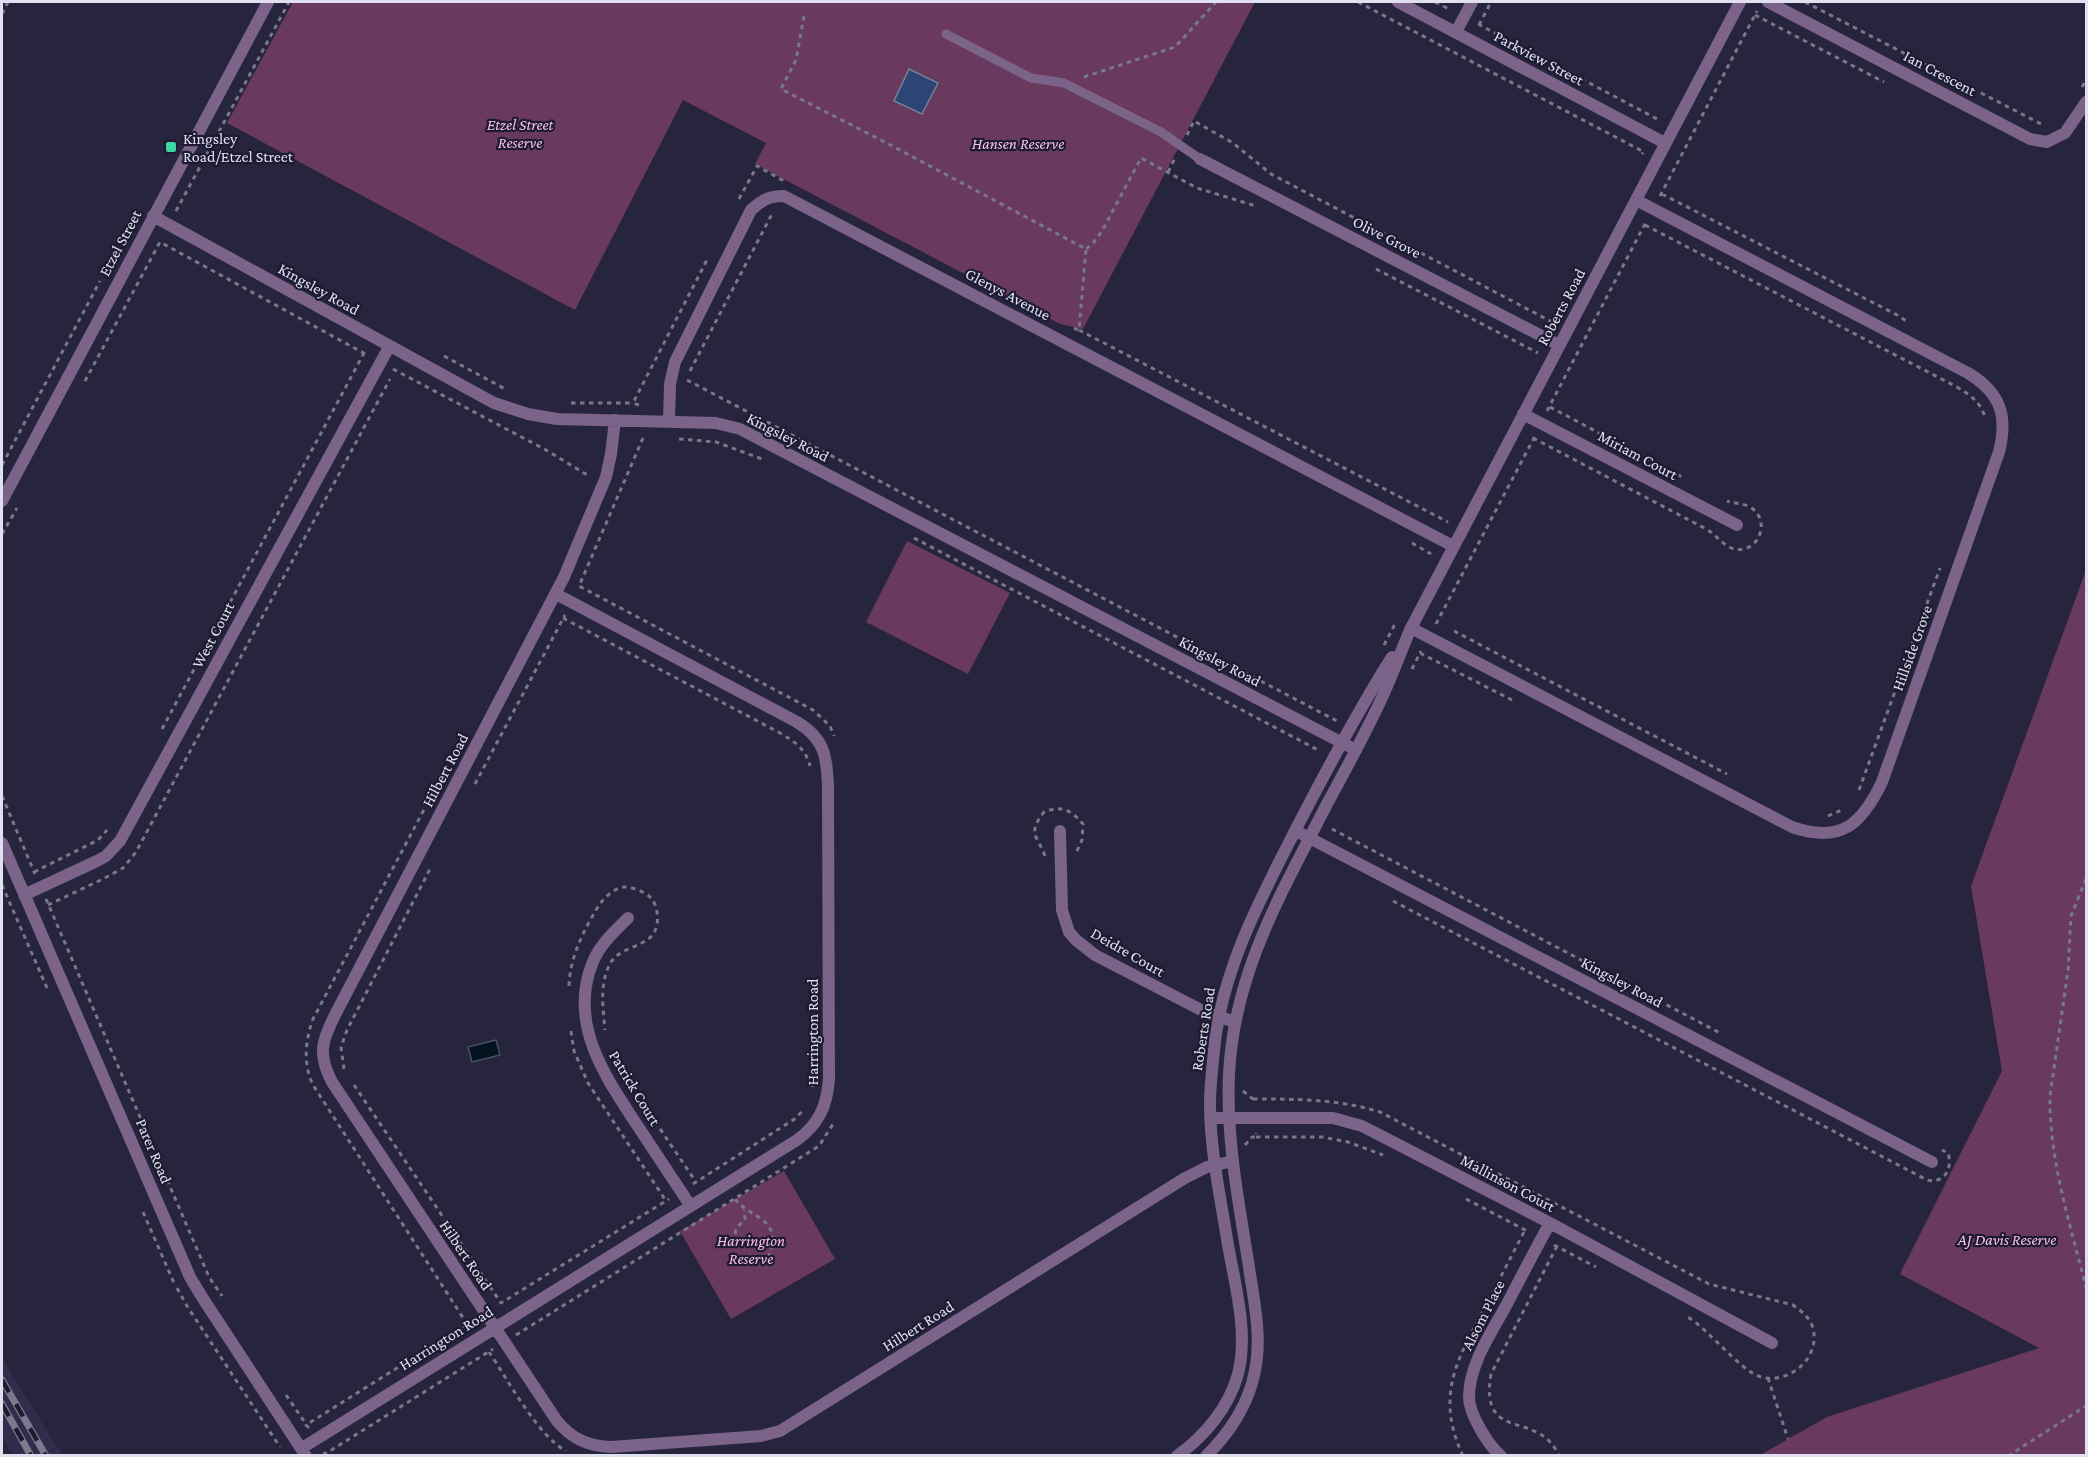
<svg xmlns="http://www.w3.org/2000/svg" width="2088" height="1457" font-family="'Crimson Pro',serif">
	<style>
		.built { fill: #302c4b }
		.green { fill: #6a3a5e }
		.water { fill: #031420; stroke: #46515e; stroke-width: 1.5 }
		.building { fill: #2d4575; stroke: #73819b; stroke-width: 1.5 }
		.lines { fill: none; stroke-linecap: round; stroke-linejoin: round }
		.path { stroke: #79778c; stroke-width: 3; stroke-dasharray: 4.5 4.5; stroke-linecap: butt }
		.service { stroke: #7b638a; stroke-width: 9 }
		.minor { stroke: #7b638a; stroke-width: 12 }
		.tertiary { stroke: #7b638a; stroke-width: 12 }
		.rail-casing { stroke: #7b798e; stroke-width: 7 }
		.rail { stroke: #1d1b32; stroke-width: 4.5; stroke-dasharray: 14; stroke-linecap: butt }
		.poi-dot { fill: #3ed4a3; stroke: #1d1b32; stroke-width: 2 }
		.labels { text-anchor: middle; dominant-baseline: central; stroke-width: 4.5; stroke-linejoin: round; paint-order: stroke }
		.street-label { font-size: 16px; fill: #e1e0f0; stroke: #1d1b32 }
		.park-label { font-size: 16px; font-style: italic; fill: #ffbfee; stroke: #1d1b32 }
		.poi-label { font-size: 16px; fill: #e1e0f0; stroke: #1d1b32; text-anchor: start }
	</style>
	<rect width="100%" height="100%" fill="#27243d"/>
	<path class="built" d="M2,1358L62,1455H14L3,1439L2,1436Z"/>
	<path class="green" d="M293,2H1255L1083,329L1060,324L755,164L766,143L683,100L575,310L227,123Z
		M907,541L1010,593L968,674L866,622Z
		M2086,570V1455H1760L1827,1417L2039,1348L1900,1274L2002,1071L1971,886Z
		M784,1171L835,1259L731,1319L680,1231Z"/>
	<path class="water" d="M496,1040L500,1055L472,1062L468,1047Z"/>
	<path class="building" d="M909,69L938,83L922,114L894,101Z"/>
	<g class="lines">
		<path class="path" d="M1358,2L1644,152L1642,154
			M1435,2L1451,10
			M1805,2L2043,125
			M2,14L8,2
			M1755,15L1884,82
			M804,16L796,60L781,89L881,140L1086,249L1079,330L1070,327
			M1478,24L1659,120
			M1479,25L1491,2
			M1084,77L1175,47L1216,2
			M2082,87L2086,80
			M1187,135L1194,121L1233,143L1271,174L1554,323
			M1168,172L1176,156
			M1662,194L1901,317L1908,323
			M1660,196L1757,11
			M739,199L757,166L784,181
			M176,211L289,2
			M1645,225L1955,386C1969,394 1980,401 1985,417
			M1086,249L1094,242L1102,231L1141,158L1197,188L1256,206
			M1376,269L1538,353
			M1079,330L1448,522
			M444,356L507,390
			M393,369L546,450L589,476
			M690,371L773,212
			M687,380L1337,721
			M85,381L160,242L369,356
			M571,403H633
			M639,405L633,403L708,258
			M1550,407L1684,478
			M1547,411L1647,220
			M643,438L579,586L813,710L830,726L834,736
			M1533,438L1708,530C1717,536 1724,546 1734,549C1757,554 1771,524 1753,509C1746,503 1735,504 1727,501
			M679,439L716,442L762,459
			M2,465L100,281
			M2,534L17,508
			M914,538L1320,751
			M1412,543L1431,554
			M563,618L780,733C795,742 805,748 810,766
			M1436,624L1535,436
			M1454,631L1727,774
			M1384,645L1395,624
			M1420,653L1512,700
			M1412,669L1421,651
			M162,729L364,353
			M475,784L565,615
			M1859,790L1940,568
			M2,796L35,874
			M428,802L313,1019C305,1041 303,1064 313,1085L467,1324
			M1828,816L1844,809
			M1332,829L1722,1034
			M1045,856C1037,835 1027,834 1044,812C1062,805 1071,810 1083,824L1082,840L1076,853
			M34,872L98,840L107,830
			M2086,879L2071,916L2068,970L2050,1096C2049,1161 2071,1226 2086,1288
			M2,885L47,988
			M46,899L209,1277L222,1296
			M1393,901L1927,1180C1944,1184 1953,1169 1948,1153L1942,1150
			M48,905L103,879L123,868L136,852L390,379
			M569,986C570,956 584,930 599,905C604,898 615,887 625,887C632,887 645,892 650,897C654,901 657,908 657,913C662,949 624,942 611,962C599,982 603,1008 605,1030
			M571,1031L574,1051L588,1083L666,1201
			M344,1069L341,1047L347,1030L430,869
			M354,1085L501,1303L669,1199
			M812,1087V1045
			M1243,1091L1253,1099V1103
			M1253,1099C1297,1099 1338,1099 1380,1112L1709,1284L1793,1305C1801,1311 1808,1316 1812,1325C1823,1356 1790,1385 1761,1377C1740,1371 1709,1329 1686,1316
			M650,1114L696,1182
			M1256,1137H1322L1348,1142L1383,1155
			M1245,1145L1252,1137H1256V1133
			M693,1184L796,1118L804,1109
			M735,1199C743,1209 752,1212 761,1219C778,1230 775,1250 763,1264L764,1269
			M1466,1199L1529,1232
			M143,1212L174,1283
			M735,1234L736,1229L745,1219L744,1210
			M1554,1245L1596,1267
			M1557,1246L1491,1374C1479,1445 1539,1408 1559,1456
			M177,1288L187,1306L280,1447
			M1472,1332L1525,1230
			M516,1335L819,1146L835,1121
			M489,1352C508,1380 538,1436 566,1451
			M1768,1378L1788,1439
			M286,1395L306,1424
			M309,1428L306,1425L472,1321
			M324,1452L325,1454L493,1349
			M1463,1456C1443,1413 1447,1381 1468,1340
			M2008,1456L2086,1406"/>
		<path class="service" d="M946,34L1031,78L1064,83L1161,132L1200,159"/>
		<path class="minor" d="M1398,2L1665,143
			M1768,2L2030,139L2047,142L2065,133L2086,102
			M1456,32L1472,2
			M1200,159L1559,345
			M153,216L494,403L528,414L557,419L716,423L740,429L1356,750
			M1523,414L1737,525
			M615,420L611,454L606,477L564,577L336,1013C322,1040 317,1054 332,1082L557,1421C572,1439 588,1446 611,1447L761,1436L780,1431L1185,1178L1207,1167L1233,1161
			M669,421L670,384L675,362L751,210C762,200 769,196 784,196L1453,546
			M2,501L268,2
			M1411,628L1792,827C1841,844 1862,824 1882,782L1999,452C2008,416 2001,393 1968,373L1636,200
			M1060,831L1062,910L1069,932L1076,940L1095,955L1205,1012L1235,1022
			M1296,831L1932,1162
			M2,843L190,1277L202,1297L306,1456
			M24,895L97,861L106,856L120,841L389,347
			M628,918C614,932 599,945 592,964C568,1026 607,1079 639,1128C656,1154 673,1179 690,1205
			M1211,1118H1333L1362,1126L1550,1223L1772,1343
			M302,1448L797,1140C819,1124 827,1106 829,1079L828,787C827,757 825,739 797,722L556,594
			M1501,1456C1488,1445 1469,1414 1469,1397C1469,1364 1492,1332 1507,1304C1521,1277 1535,1250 1550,1223"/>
		<path class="tertiary" d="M1177,1456C1205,1436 1229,1407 1238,1374C1249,1331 1234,1282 1227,1239C1220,1195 1210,1149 1210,1104C1210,1084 1213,1062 1215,1041C1225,963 1262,896 1297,827C1327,769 1357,712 1392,657
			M1206,1456C1230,1433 1249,1403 1255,1371C1262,1336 1254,1302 1249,1267C1239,1204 1226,1139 1229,1074C1234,972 1282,892 1327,804C1345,771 1363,738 1379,704C1391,679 1400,653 1411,628L1740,2"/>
		<defs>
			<path id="rail" d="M2,1380L46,1456
				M2,1404L31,1456"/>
		</defs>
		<use href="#rail" class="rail-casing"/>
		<use href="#rail" class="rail"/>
	</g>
	<rect class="poi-dot" x="165" y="141" width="12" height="12" rx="3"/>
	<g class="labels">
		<g class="street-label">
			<text transform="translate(1539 58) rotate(28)">Parkview Street</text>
			<text transform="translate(1940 73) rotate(28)">Ian Crescent</text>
			<text transform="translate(1387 237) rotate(27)">Olive Grove</text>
			<text transform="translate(120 243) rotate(-62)">Etzel Street</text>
			<text transform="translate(319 289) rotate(29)">Kingsley Road</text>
			<text transform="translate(1008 294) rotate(28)">Glenys Avenue</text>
			<text transform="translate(1561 307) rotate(-62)">Roberts Road</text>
			<text transform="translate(788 437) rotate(27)">Kingsley Road</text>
			<text transform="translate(1638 455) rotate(28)">Miriam Court</text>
			<text transform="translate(213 635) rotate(-62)">West Court</text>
			<text transform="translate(1912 648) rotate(-70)">Hillside Grove</text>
			<text transform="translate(1220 661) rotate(28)">Kingsley Road</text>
			<text transform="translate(445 770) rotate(-62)">Hilbert Road</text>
			<text transform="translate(1128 952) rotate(30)">Deidre Court</text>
			<text transform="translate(1622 982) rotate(28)">Kingsley Road</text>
			<text transform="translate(1203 1029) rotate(-81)">Roberts Road</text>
			<text transform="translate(812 1032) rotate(-90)">Harrington Road</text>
			<text transform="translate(635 1088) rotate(59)">Patrick Court</text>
			<text transform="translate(154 1151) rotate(67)">Parer Road</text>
			<text transform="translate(1508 1183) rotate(28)">Mallinson Court</text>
			<text transform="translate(466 1255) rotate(56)">Hilbert Road</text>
			<text transform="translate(1483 1315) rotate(-63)">Alsom Place</text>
			<text transform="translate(918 1326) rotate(-32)">Hilbert Road</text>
			<text transform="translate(446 1338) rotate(-32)">Harrington Road</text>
		</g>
		<g class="park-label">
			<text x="520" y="124">Etzel Street<tspan x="520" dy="18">Reserve</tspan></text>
			<text x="1018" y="143">Hansen Reserve</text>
			<text x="2007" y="1239">AJ Davis Reserve</text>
			<text x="751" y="1240">Harrington<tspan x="751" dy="18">Reserve</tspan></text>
		</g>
		<g class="poi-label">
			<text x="183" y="138">Kingsley<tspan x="183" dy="18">Road/Etzel Street</tspan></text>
		</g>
	</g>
	<rect width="2088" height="1457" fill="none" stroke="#e1e0f0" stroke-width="6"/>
</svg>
